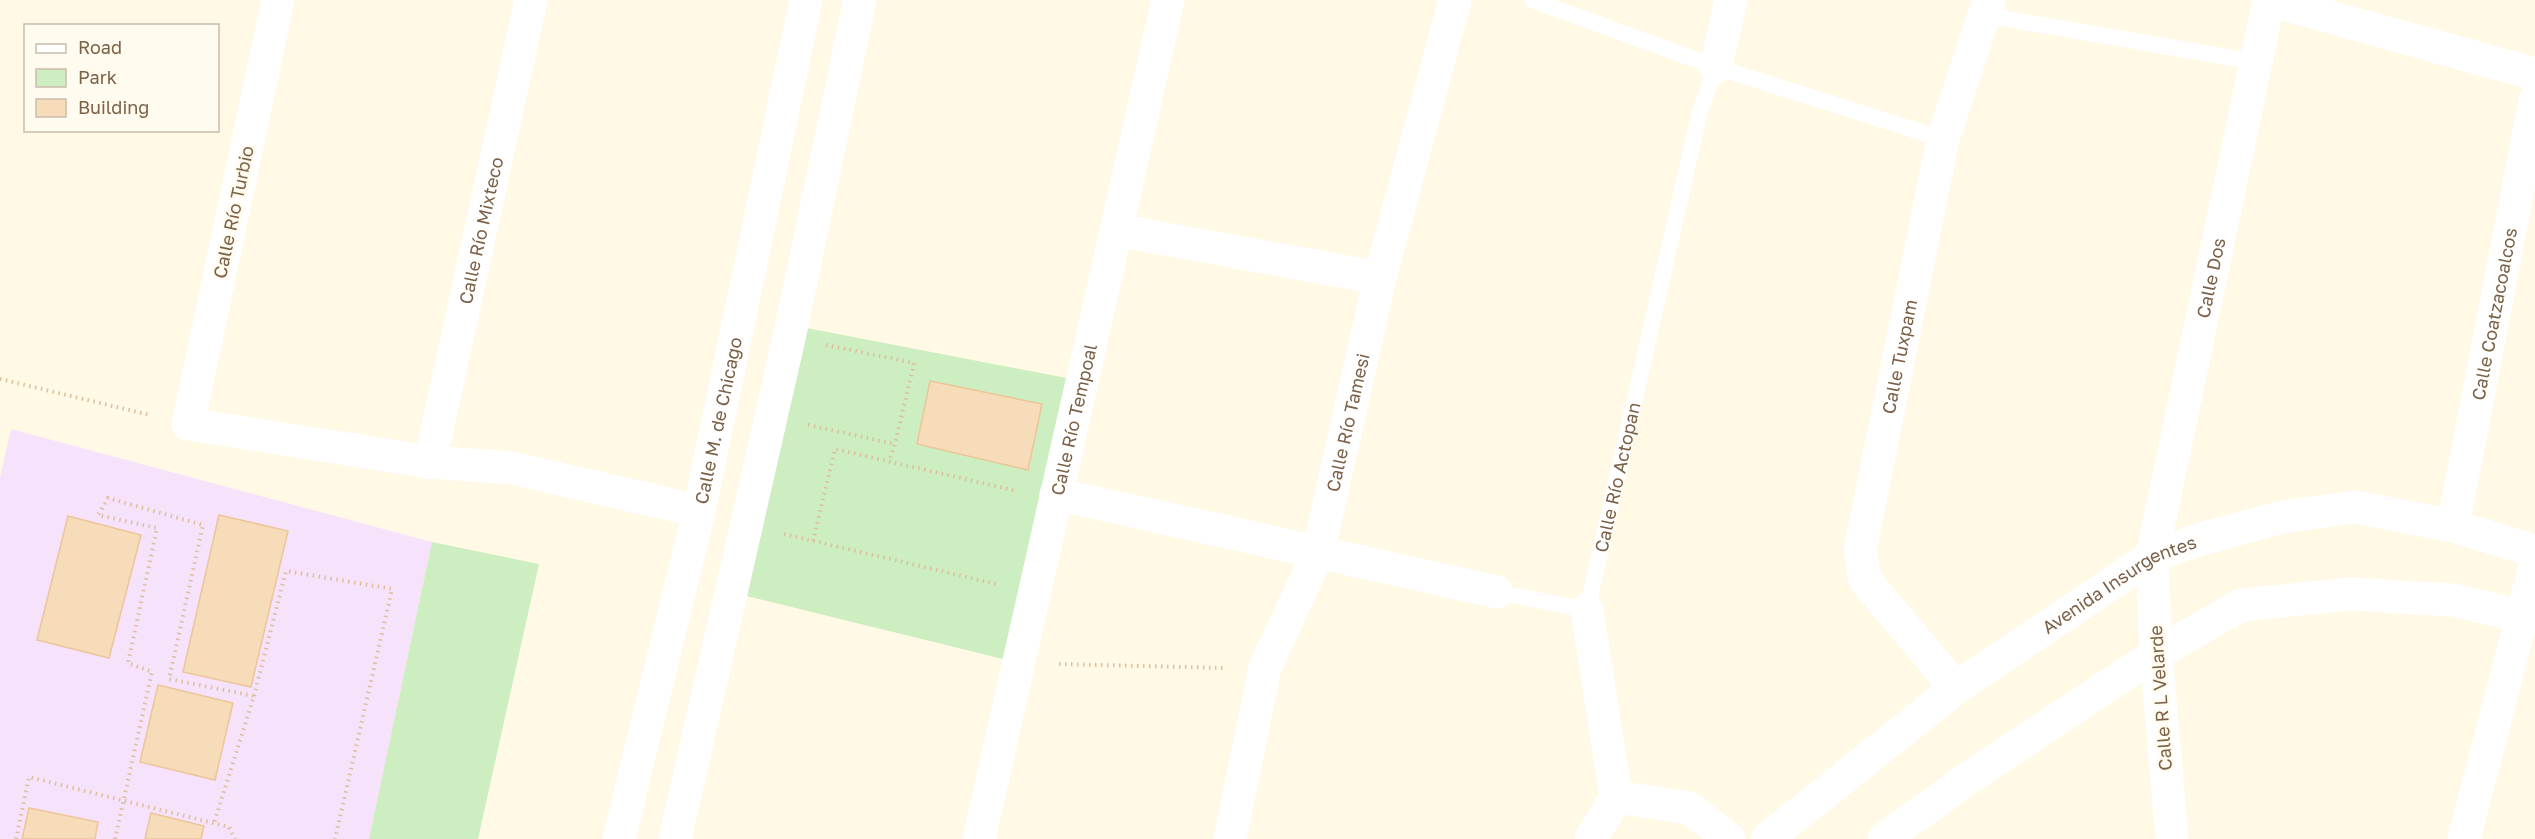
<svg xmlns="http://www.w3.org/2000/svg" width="2535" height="839" font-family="'Golos Text',sans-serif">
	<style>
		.education { fill: #f6e2fb }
		.green { fill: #cdeec1 }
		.building { fill: #f7dcba; stroke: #ecc598; stroke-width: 1.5 }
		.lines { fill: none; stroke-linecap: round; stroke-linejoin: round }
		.path { stroke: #ddbf9c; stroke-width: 4; stroke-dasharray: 1.5 4.5; stroke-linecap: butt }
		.lane { stroke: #fff; stroke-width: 16 }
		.street { stroke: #fff; stroke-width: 33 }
		.labels { text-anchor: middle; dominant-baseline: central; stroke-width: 5; stroke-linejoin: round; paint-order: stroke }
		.street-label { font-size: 18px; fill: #7b6147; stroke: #fffbee }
	</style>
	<rect width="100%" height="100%" fill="#fff9e5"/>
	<path class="education" d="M11,429L432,542L369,839H0V477Z"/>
	<path class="green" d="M791,325L1082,381L1019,663L731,592Z
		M432,542L539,564L478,839H369Z"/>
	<path class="building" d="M930,381L1042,404L1028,470L917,444Z
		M219,515L288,531L251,687L183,672Z
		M68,516L141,535L109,658L37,640Z
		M158,685L233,703L215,780L140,762Z
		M29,808L98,822L95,839H22Z
		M151,813L204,826L201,839H145Z"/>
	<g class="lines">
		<path class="path" d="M826,345L914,363L895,444
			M0,379L150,415
			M808,425L895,444L889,461
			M784,534L996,584
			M813,541L835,449L1017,491
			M1059,664L1225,668
			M254,696L286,571L392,589L335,839
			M16,839L29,777L229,827L235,839
			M115,839L152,672L128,663L157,528L98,515L108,498L203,525L169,679L254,696L214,823"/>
		<g class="lane">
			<path d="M1532,0L1716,67L1943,139"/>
			<path d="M1985,15L2256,62"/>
			<path id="s1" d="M1497,592L1587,610L1700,111L1716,67"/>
		</g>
		<g class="street">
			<path d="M278,0L188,424L430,462L512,468L699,511"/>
			<path d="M2269,0L2535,74"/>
			<path d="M1716,67L1731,0"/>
			<path d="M1116,230L1380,278"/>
			<path id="s2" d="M430,462L531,0"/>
			<path d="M1056,494L1497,592"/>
			<path id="s3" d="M2453,526L2535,101"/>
			<path d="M1587,610L1616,797L1591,839"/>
			<path id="s4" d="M1956,688L1865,580L1860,550L1943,139L1989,0"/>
			<path d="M1616,797L1690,808L1729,839"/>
			<path id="s5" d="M619,839L699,511L806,0"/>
			<path d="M675,839L789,338L860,0"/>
			<path id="s6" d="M979,839L1168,0"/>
			<path id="s7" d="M1230,839L1265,668L1318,553L1380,278L1455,0"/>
			<path id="s8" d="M1767,839L1956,688L2152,556L2198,540L2282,517L2355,507L2453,526L2535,551"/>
			<path d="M1884,839L1966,780L2156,654L2241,605L2351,594L2453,600L2535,619"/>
			<path id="s9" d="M2172,839L2156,654L2152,556L2269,0"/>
			<path d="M2464,839L2535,566"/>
		</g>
	</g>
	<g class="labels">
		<g class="street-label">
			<text transform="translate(233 212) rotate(-78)">Calle Río Turbio</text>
			<text stroke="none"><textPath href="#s2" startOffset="237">Calle Río Mixteco</textPath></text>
			<text stroke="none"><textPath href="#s9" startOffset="568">Calle Dos</textPath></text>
			<text stroke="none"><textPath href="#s3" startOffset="216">Calle Coatzacoalcos</textPath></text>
			<text stroke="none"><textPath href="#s4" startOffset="369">Calle Tuxpam</textPath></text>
			<text stroke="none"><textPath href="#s6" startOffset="430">Calle Río Tempoal</textPath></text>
			<text stroke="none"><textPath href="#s5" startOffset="430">Calle M. de Chicago</textPath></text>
			<text stroke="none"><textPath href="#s7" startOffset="435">Calle Río Tamesi</textPath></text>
			<text stroke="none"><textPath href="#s1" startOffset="228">Calle Río Actopan</textPath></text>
			<text stroke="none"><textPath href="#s8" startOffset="436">Avenida Insurgentes</textPath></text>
			<text transform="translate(2160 698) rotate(-94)">Calle R L Velarde</text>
		</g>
	</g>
	<rect x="24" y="24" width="195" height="108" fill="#fffbee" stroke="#cabdab" stroke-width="1.5"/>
	<rect x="36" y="44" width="30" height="9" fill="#ffffff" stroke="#cabdab" stroke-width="1.5"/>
	<text x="78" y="54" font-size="18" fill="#7b6147">Road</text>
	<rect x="36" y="69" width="30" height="18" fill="#cdeec1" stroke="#cabdab" stroke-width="1.5"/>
	<text x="78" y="84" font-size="18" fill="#7b6147">Park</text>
	<rect x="36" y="99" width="30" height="18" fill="#f7dcba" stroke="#cabdab" stroke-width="1.5"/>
	<text x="78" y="114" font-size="18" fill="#7b6147">Building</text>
</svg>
